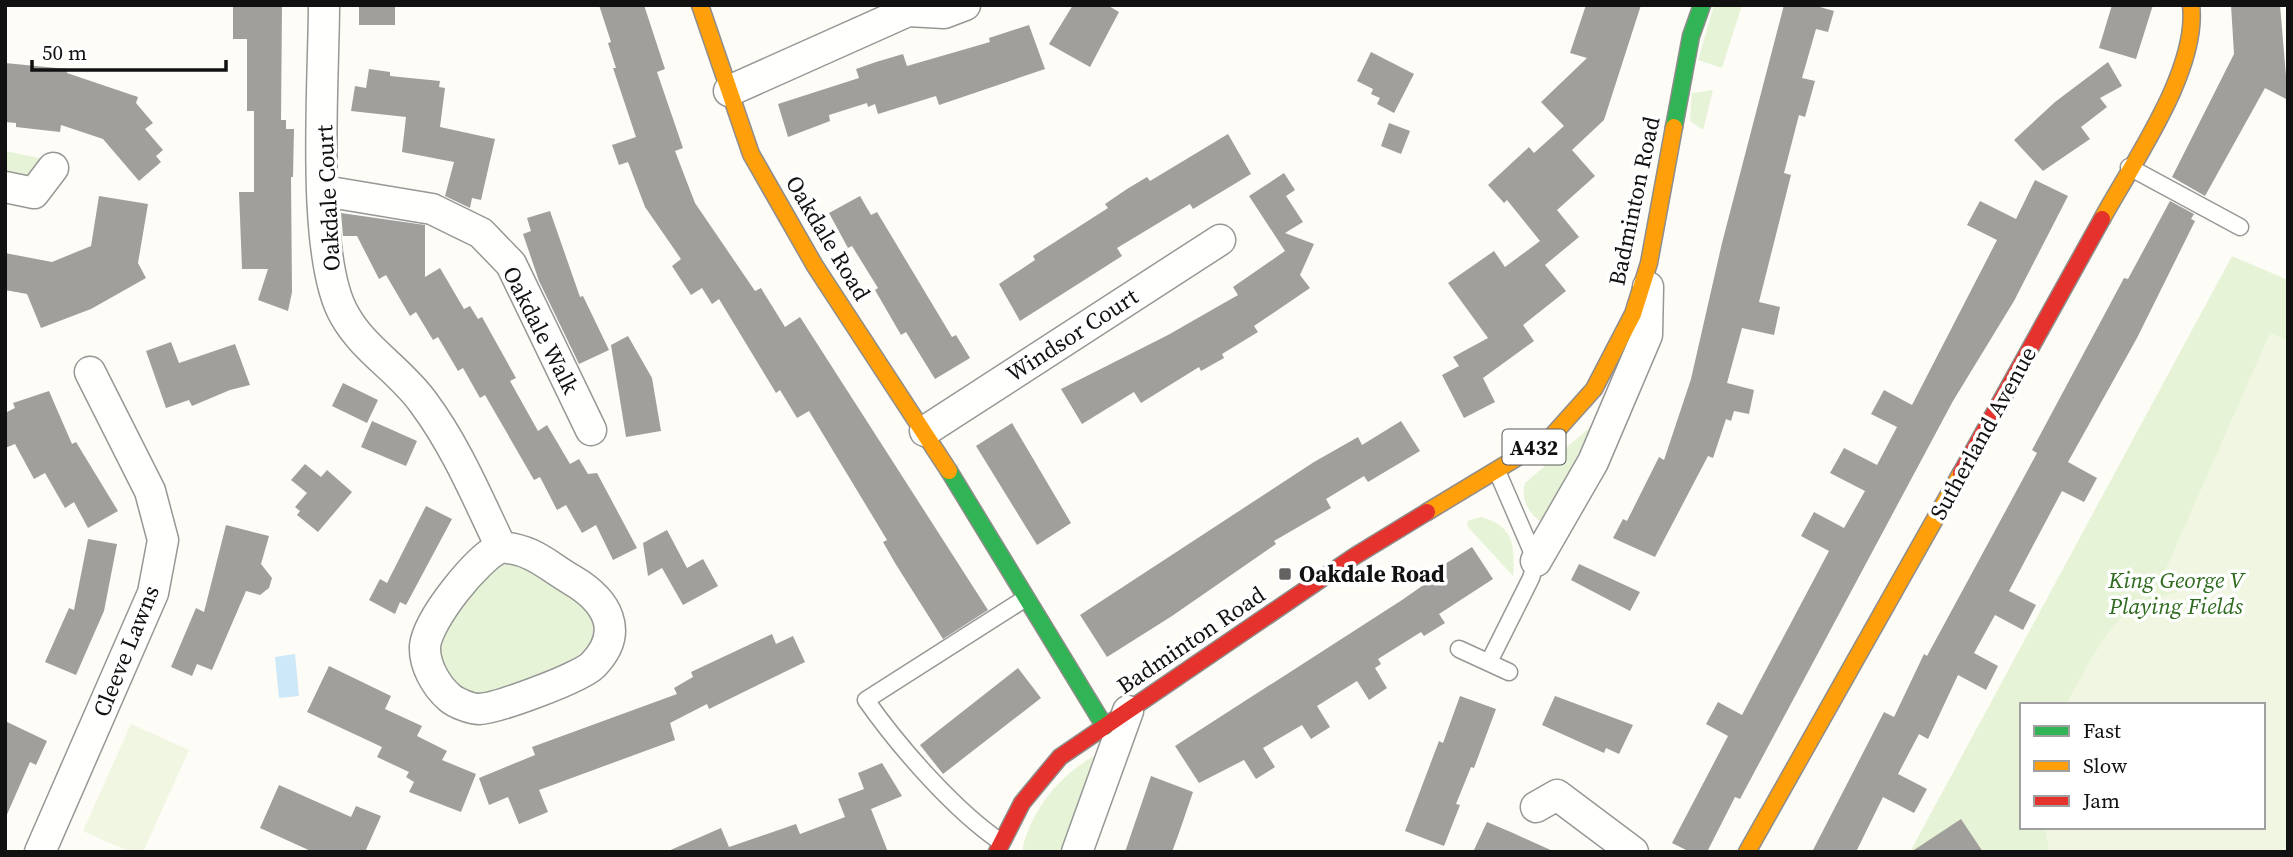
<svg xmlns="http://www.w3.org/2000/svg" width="2293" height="857" font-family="'Source Serif 4',serif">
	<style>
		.green { fill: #e7f3d7; fill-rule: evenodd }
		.pitch { fill: #f0f6e1 }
		.water { fill: #cde8f7 }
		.building { fill: #a19f9c }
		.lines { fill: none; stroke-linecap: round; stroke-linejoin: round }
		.lane-casing { stroke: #979795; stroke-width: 19 }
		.street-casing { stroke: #979795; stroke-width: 33 }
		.fast-casing { stroke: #8e8d8b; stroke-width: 19 }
		.slow-casing { stroke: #8e8d8b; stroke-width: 19 }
		.jam-casing { stroke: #8e8d8b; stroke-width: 19 }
		.lane { stroke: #fffffe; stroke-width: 16 }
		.street { stroke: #fffffe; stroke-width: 30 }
		.fast { stroke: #30b455; stroke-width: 16 }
		.slow { stroke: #ff9f0a; stroke-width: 16 }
		.jam { stroke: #e5322d; stroke-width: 16 }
		.poi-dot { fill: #646362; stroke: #fff; stroke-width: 2.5 }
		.labels { text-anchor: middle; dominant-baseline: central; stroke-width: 7; stroke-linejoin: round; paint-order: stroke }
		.shield { fill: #fff; stroke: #585858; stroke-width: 2 }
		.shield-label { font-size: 21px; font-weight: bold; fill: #111 }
		.street-label { font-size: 23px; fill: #111; stroke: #fff }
		.poi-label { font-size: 23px; font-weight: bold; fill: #111; stroke: #fff; text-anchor: start }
		.park-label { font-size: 23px; font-style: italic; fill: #2f6b1f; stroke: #fff }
	</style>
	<rect width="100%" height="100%" fill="#fdfcf7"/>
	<path class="green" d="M1714,5H1742L1722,68L1698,60Z
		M1713,90L1703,130L1690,121L1692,93Z
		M5,151L44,159C32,176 26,179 5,178Z
		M2232,256L2288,280V852H1910ZM2022,705H2263V827H2022Z
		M1611,399L1545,524C1530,516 1520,501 1525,483L1588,429Z
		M1481,517C1514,526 1515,545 1513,576L1468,527L1467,521Z
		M521,559L585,599L598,630L584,659L477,698L457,691L437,661L442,630L496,560Z
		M1094,756L1063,852H1022C1029,812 1060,775 1094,756Z"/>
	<path class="pitch" d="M2270,333L2288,340V852H2049L2045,827H2263V705H2066C2081,677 2105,628 2131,610C2151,598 2177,592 2199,587L2165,571Z
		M131,724L189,750L143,852H130L83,831Z"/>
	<path class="water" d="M295,654L299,696L279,698L275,657Z"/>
	<path class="building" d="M233,5H282L281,120H286V129H294L293,177H291L292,292L288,311L258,300L268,269H242L239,192H254V111H247V39H233Z
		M359,5H395V25H359Z
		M599,5H644L665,69L657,72L683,148L675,151L695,203L755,291L761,288L785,327L800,317L988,610L943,639L895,563L883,542L887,540L809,411L797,418L780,390L776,393L719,299L712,304L702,288L691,295L672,266L681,259L645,207L628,162L619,165L612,145L636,137L613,68H616L608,43L611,42Z
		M1073,5H1107L1119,12L1090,67L1049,44Z
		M1586,5H1641L1604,120L1572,150L1595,176L1557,210L1579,237L1545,265L1566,291L1523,325L1534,341L1483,378L1495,402L1464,418L1442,375L1459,366L1453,357L1488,338L1448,283L1494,251L1505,267L1540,241L1507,200L1504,203L1488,185L1529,147L1534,153L1564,126L1541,102L1587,58L1570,53Z
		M1784,5H1813L1834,11L1828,32L1816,29L1802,78L1815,81L1805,117L1799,115L1784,173L1791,175L1759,302L1780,307L1774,335L1742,328L1727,383L1754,390L1749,414L1734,411L1731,421L1726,419L1713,458L1708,456L1655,557L1613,538L1623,519L1627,521L1659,457L1664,460L1691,379L1722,243Z
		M2112,5H2153L2136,59L2099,48Z
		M2231,5H2280L2288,100L2265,88L2205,196L2172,177L2234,54Z
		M1029,25L1045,69L939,105L936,96L878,114L875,104L868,107L867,103L829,115L830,121L788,137L778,104L859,78L856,69L876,62L903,54L907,66L990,42L989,38Z
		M1371,52L1414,74L1394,113L1377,104L1380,98L1371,94L1373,89L1357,81Z
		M2108,62L2122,86L2100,98L2107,107L2081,127L2090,139L2043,171L2014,140L2055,102Z
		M5,63L67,69V73L138,97L136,103L153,123L145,129L163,150L156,156L161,162L139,181L103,139L61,125L60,132L16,127V123L5,122Z
		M369,69L390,72V76L440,81L439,87L445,88L440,127L495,139L481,200L472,198L470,208L445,196L454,162L402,152L406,117L351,111L355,86L366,88Z
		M1389,123L1410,131L1401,154L1381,146Z
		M1228,134L1251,174L1193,209L1190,204L1117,248L1122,256L1020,321L999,284L1035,260L1033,256L1108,208L1105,204L1127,189L1147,177L1150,181Z
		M1284,173L1295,190L1286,196L1303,222L1285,233L1314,244L1300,275L1310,288L1254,326L1258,332L1222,354L1224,358L1201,371L1199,367L1141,403L1134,392L1082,424L1061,389L1168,335L1238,295L1233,287L1285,251L1249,196Z
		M2035,180L2068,196L2014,301L1953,401L1740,799L1735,797L1707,852H1690L1672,843L1728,736L1706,724L1718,702L1742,715L1829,551L1801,536L1814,512L1844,528L1865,491L1830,473L1844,448L1877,465L1897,427L1871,414L1884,390L1912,405L1997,240L1967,225L1980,201L2016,219Z
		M99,196L148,204L138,263L146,278L91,309L41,328L27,294L5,290V253L52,262L91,246Z
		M860,196L871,215L877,212L952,337L956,335L970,358L935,379L906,332L901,335L875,290L878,288L852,246L848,248L829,213Z
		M2170,201L2194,214L2191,219L2195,221L2137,338L2068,462L2097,478L2084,502L2062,491L2009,591L2036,605L2023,630L1995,615L1974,653L1998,666L1986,690L1958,675L1928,739L1919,734L1898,774L1927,789L1914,813L1883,797L1856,852H1812L1884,712L1894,717L1924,654L1927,656L2037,453L2032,450L2124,278L2128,279Z
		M550,211L580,297L583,296L609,350L579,364L539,281L523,234L531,231L527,218Z
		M341,213L425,225V277L440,268L464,309L470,306L478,319L482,317L516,378L510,381L538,431L547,425L570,464L579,459L588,474L597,473L637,548L613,560L596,525L582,533L566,505L557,510L540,477L534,480L485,395L480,398L463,368L458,371L438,337L433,340L416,312L410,316L386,275L379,279L357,236H343Z
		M628,336L652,378L661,431L626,437L611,345Z
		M171,342L179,363L235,344L250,385L230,390L192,406L189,400L166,408L146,351Z
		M343,383L378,400L367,423L332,406Z
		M49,391L72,444L76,442L118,511L88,528L74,502L65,508L45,473L34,479L15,444L5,448V413L15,408L13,403Z
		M372,421L417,441L406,466L361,447Z
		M1401,421L1420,451L1368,482L1364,476L1326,499L1331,508L1274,541L1276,544L1172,616L1107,657L1080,615L1314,462L1358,437L1362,445Z
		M1012,423L1071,523L1037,545L976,446Z
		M305,464L321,477L327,470L352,492L318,532L297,515L300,511L295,507L307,493L291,480Z
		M426,506L452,519L406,605L400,602L395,614L369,600L380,579L387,583Z
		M226,525L269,536L261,564L272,578L269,588L260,595L246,591L212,670L197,664L192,676L171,667L196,608L204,612Z
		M667,530L687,568L703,559L718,586L683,605L662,568L648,576L643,543Z
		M88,539L117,544L104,611L76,675L45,662L69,608L74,610Z
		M1472,547L1493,579L1439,614L1445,623L1424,636L1421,632L1378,659L1381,664L1375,668L1387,688L1369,700L1357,681L1317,706L1330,727L1311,739L1302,725L1263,748L1275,767L1256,779L1244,760L1199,783L1175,746L1402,600L1432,579L1429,574Z
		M1579,564L1640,592L1630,611L1571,580Z
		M772,634L776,644L793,636L805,662L709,709L707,704L670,723L675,740L539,790L548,812L519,824L508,797L489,805L479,778L535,755L532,747L677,694L674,688L693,677L691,672Z
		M329,666L391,696L385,709L422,726L417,736L447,751L442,760L476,774L461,812L409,792L414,782L406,777L409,772L377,757L382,747L307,712Z
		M1018,668L1041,698L943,774L920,745Z
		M1460,696L1496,709L1474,768L1471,767L1456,804L1460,805L1444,846L1405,831L1439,741L1443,743Z
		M1555,696L1633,725L1619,754L1606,748L1604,753L1542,725Z
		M5,721L47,741L36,765L30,762L5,819Z
		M882,763L902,796L871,809L888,852H666L721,828L729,847L796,824L800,834L845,817L838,799L864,789L858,773Z
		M1151,776L1193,792L1180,830L1172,852H1125Z
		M279,785L351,817L356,806L381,816L365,852H313L260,828Z
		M1961,819L1983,852H1911Z
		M1487,822L1513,833L1555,852H1473Z"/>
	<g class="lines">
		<defs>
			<path id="lane" d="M2129,167L2240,227
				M1459,649L1509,672
				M1489,662L1531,578L1536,561L1497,471
				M1001,842C955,811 899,747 866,700L1026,598"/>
			<path id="street" d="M324,5C324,78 310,258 345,316C364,350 400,370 423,402C456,446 477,497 501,547
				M908,11L944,13L965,5
				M729,91L908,11L915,5
				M5,187L34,193L53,168
				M324,191L432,209L481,233L511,264L591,430
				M925,431L1220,240
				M501,547C534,550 545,564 572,580C606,600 626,631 593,665C580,678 498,708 479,709C471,709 456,703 450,698C436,686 424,665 425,646C428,619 477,558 501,547Z
				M1536,561L1593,462L1647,335L1648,287
				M1536,807L1557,795L1633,852
				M40,852L153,593L163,540L150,491L90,372
				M1077,852L1128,711"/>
			<path id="fast" d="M1674,127L1691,36L1702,5
				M949,471L1105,727"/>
			<path id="slow" d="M700,5L751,154L815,266L949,471
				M2102,219C2133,162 2199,70 2191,5
				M1427,512L1551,437L1594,389L1633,314L1649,263L1674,127
				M1747,852L1961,473"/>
			<path id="jam" d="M1961,473L2102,219
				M997,852L1022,803L1060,757L1355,556L1427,512"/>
		</defs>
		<use href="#lane" class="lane-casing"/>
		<use href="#street" class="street-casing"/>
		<use href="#fast" class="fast-casing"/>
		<use href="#slow" class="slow-casing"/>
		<use href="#jam" class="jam-casing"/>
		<use href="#lane" class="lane"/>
		<use href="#street" class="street"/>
		<use href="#fast" class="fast"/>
		<use href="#slow" class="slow"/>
		<use href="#jam" class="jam"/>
	</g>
	<rect class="poi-dot" x="1278" y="567" width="14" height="14" rx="3.5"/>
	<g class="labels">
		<rect class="shield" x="1502.5" y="429.5" width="63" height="35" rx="5"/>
		<g class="shield-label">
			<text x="1534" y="447">A432</text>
		</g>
		<g class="street-label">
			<text transform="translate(328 198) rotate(-93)">Oakdale Court</text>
			<text transform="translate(1634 201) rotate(-78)">Badminton Road</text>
			<text transform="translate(828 238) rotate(59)">Oakdale Road</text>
			<text transform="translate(541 330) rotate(63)">Oakdale Walk</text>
			<text transform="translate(1072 335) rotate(-33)">Windsor Court</text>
			<text transform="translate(1983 433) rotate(-61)">Sutherland Avenue</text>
			<text transform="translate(1191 640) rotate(-34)">Badminton Road</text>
			<text transform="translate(126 651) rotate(-68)">Cleeve Lawns</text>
		</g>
		<g class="poi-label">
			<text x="1299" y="574">Oakdale Road</text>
		</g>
		<g class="park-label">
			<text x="2176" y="580">King George V<tspan x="2176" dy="26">Playing Fields</tspan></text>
		</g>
	</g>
	<rect width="2293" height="857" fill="none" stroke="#111111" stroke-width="14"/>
	<rect x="2020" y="703" width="245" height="126" fill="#ffffff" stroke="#a0a0a0" stroke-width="2"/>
	<rect x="2034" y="726" width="35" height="10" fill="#30b455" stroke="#a0a0a0" stroke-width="2"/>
	<text x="2083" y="738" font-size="21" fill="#111111">Fast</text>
	<rect x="2034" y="761" width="35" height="10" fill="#ff9f0a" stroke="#a0a0a0" stroke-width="2"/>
	<text x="2083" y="773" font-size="21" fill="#111111">Slow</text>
	<rect x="2034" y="796" width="35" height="10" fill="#e5322d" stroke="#a0a0a0" stroke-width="2"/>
	<text x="2083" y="808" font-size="21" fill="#111111">Jam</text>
	<path d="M32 60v10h194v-10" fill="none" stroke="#111111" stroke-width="3.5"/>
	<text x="42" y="60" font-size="21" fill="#111111" stroke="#ffffff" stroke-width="5" paint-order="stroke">50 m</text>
</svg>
